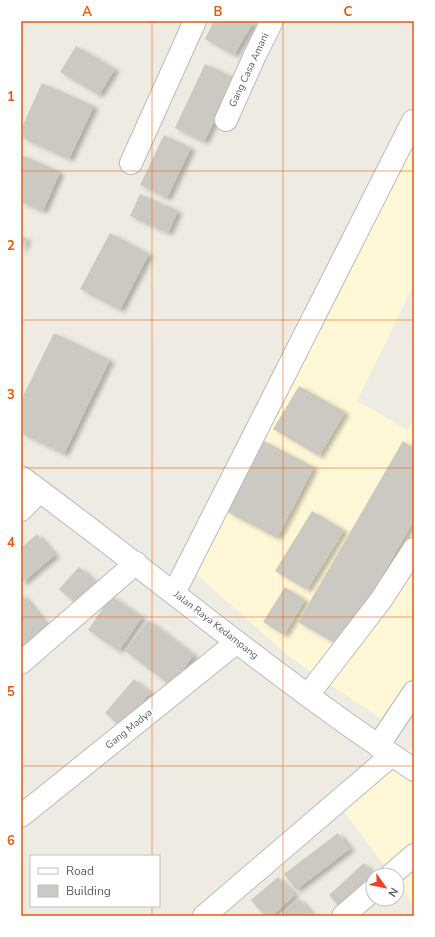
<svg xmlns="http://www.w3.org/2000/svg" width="435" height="937" font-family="'Nunito Sans',sans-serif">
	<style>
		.commercial { fill: #fff7d6 }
		.building { fill: #cbc9c1; filter: url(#shadow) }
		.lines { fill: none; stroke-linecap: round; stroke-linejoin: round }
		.minor-casing { stroke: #b7babf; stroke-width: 24 }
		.minor { stroke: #fff; stroke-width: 22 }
		.grid { fill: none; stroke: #e8590c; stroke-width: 1; stroke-opacity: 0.55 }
		.labels { text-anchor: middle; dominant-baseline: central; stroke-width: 4; stroke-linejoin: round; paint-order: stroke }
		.street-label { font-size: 10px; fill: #5a5e63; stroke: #fff }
		.neatline { fill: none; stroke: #e8590c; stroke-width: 1.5 }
		.grid-label { font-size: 13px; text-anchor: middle; font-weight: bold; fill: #e8590c }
	</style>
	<defs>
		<filter id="shadow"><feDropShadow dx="4.5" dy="2.5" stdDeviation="2" flood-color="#0004"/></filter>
	</defs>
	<rect width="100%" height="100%" fill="#eeece2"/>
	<path class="commercial" d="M414,128V284L357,401L408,430L414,419V676L381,719L291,658L195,573Z
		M414,746V905L340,806Z"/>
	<path class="building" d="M214,21H254L234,55L205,39Z
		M76,46L115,69L99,95L60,72Z
		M205,64L235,78L204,142L175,128Z
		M42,83L94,106L69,159L21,137V129Z
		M164,135L191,148L167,198L140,185Z
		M22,155L60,172L43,211L21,202Z
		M140,194L178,211L168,233L130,216Z
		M110,233L149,254L120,310L80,289Z
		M21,236L27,238L21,252Z
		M54,333L110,360L64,454L21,433V400Z
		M299,386L345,412L319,456L273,429Z
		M264,441L314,467L277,538L227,512Z
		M403,441L414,448V520L341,647L298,622Z
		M312,511L344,530L307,590L275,571Z
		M37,534L55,555L21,584V548Z
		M79,567L97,584L77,605L59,589Z
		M285,587L305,600L284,635L263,622Z
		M21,593L47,625L21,647Z
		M111,596L142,617L119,651L88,630Z
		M148,620L194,655L171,686L125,651Z
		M134,679L150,693L121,727L105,713Z
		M338,833L350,849L296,890L284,874Z
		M364,863L374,875L373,881L342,910L329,895Z
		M278,877L295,895L272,916H265L251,900Z
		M299,899L314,916H278Z"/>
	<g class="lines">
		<defs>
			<path id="minor" d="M226,120L255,55L272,21
				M131,163L195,21
				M21,477C126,554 226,637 332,713C359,733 387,751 414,770
				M21,510L40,491
				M174,593L413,121
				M21,663L136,563
				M308,695L381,600L414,549
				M378,746L414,692
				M21,816L237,642
				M391,875L414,855
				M204,916L392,755
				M343,916L373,890"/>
		</defs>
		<use href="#minor" class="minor-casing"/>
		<use href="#minor" class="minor"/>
	</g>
	<path class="grid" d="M152,21V856M283,21V916M21,171H414M21,320H414M21,468H414M21,617H414M21,766H414M152,906V916"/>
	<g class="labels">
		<g class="street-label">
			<text transform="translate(249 70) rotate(-65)">Gang Casa Amani</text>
			<text transform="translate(216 625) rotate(38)">Jalan Raya Kedampang</text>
			<text transform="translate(129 729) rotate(-39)">Gang Madya</text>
		</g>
	</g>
	<rect width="435" height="937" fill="none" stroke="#ffffff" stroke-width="44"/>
	<rect x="30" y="855" width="130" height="52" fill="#ffffff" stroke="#bdbfc1"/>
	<rect x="38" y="868" width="20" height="6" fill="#ffffff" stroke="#bdbfc1"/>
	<text x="66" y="875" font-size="12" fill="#5a5e63">Road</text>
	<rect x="38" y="885" width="20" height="12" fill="#cbc9c1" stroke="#bdbfc1"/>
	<text x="66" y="895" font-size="12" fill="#5a5e63">Building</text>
	<g transform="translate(385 887) rotate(123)"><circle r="19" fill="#ffffff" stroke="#bdbfc1"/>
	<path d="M0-3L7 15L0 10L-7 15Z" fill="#f23e23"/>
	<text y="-6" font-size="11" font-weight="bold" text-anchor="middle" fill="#5a5e63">N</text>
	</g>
	<rect x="22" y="22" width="391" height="893" class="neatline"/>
	<g class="grid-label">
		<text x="87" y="16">A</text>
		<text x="218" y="16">B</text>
		<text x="348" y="16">C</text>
		<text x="11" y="101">1</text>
		<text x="11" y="250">2</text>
		<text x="11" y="399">3</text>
		<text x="11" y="547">4</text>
		<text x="11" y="696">5</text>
		<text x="11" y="845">6</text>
	</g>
</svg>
